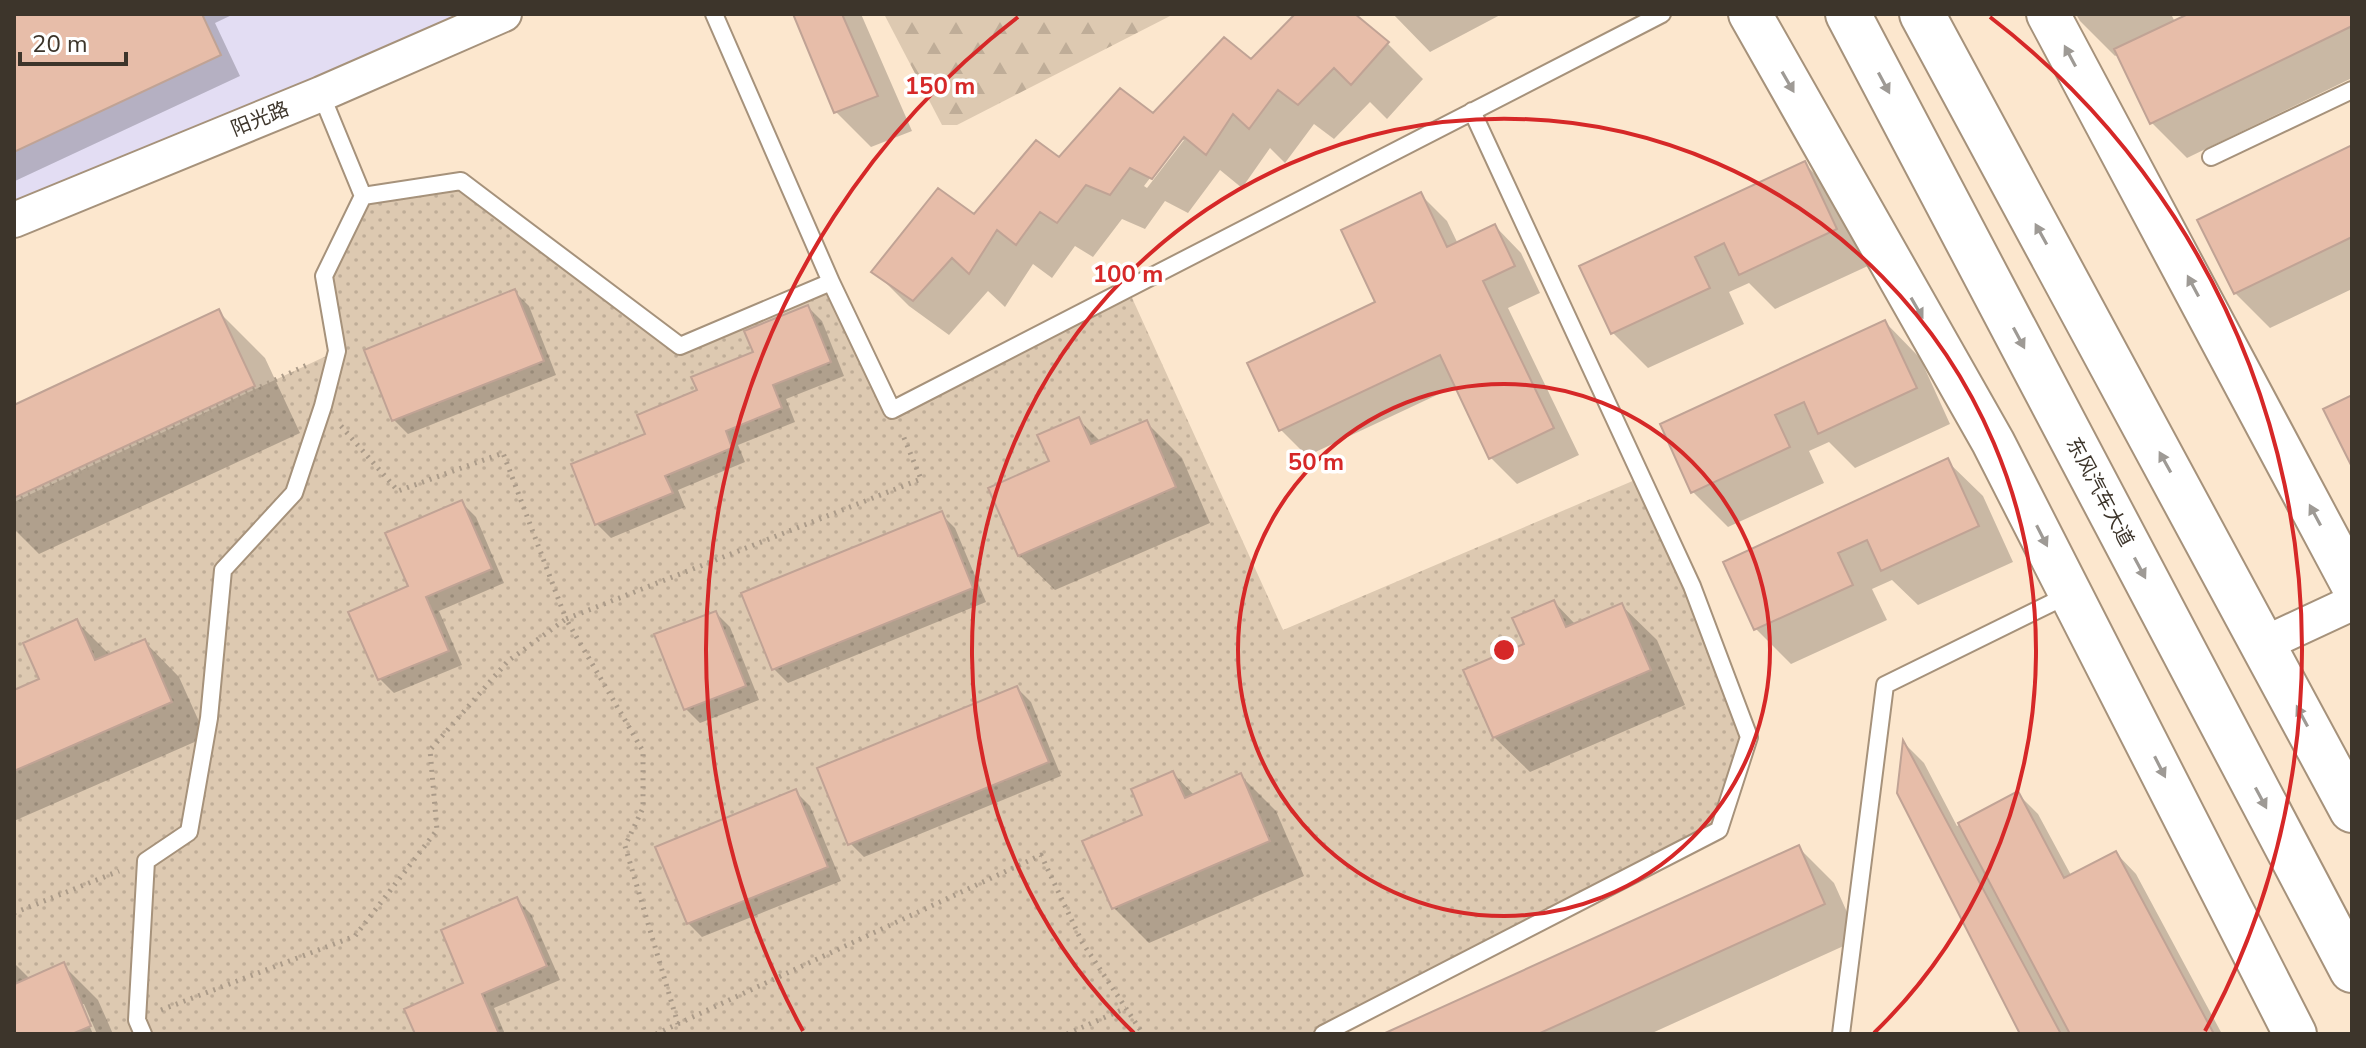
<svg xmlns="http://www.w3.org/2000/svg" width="2366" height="1048" font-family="'Nunito Sans','Noto Sans SC',sans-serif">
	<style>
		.industrial { fill: #e3ddf3 }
		.grass { fill: url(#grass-dots) }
		.forest { fill: url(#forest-firs) }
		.shadow { fill: #0003; fill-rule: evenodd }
		.building { fill: #e7bda9; stroke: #c0a395; stroke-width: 2 }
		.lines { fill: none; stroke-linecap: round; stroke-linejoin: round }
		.service-casing { stroke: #a6927b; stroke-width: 20 }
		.minor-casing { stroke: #a6927b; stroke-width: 38 }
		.tertiary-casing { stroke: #a6927b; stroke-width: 46 }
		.primary-casing { stroke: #a6927b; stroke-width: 48 }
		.path { stroke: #ab9b89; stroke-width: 5; stroke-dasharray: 2 6; stroke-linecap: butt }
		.service { stroke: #fff; stroke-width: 16 }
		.minor { stroke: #fff; stroke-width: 34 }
		.tertiary { stroke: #fff; stroke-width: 42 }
		.primary { stroke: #fff; stroke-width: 44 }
		.oneway { fill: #9e9a95 }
		.ring { fill: none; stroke: #d62828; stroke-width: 4 }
		.labels { text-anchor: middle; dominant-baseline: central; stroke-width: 7; stroke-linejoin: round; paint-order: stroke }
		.street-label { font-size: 20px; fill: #3d352b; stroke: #fff }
		.centre { fill: #d62828; stroke: #fff; stroke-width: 4 }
		.ring-label { font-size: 24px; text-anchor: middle; font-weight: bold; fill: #d62828; stroke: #fff; stroke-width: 7; stroke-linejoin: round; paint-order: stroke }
	</style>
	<defs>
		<pattern id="grass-dots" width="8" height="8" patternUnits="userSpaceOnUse" patternTransform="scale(2)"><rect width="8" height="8" fill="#ddc9b1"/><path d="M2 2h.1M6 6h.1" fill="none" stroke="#bfad98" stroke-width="1.8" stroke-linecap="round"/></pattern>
		<pattern id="forest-firs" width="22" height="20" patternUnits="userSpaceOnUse" patternTransform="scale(2)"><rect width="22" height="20" fill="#ddc9b1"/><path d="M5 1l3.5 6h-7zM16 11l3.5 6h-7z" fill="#bfad98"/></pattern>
	</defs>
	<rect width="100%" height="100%" fill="#fce7ce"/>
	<path class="industrial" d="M14,14H504L14,220Z"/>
	<path class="grass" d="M461,181L680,346L831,282L892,410L1128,289L1283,630L1642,477L1749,737L1719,830L1323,1034H14V502L337,351L324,276L363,196Z"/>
	<path class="forest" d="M884,14H1174L957,125H942Z"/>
	<path class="shadow" d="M14,14H234L215,23L240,76L15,181Z
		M795,14H861L912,131L871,147L836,112Z
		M1298,14H1351L1388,44L1423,79L1387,119L1370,102L1334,139L1314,124L1285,163L1270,148L1242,188L1220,170L1188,213L1165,201L1145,229L1122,219L1093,257L1075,246L1052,278L1033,264L1005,307L988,291L949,335L909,306L874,271L974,216L1059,160L1153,115L1251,62ZM1179,140H1184L1147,188L1144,186Z
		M1393,14H1502L1430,52Z
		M2076,14H2171L2175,22L2192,14H2352V78L2187,158L2152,123L2119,54L2115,56L2080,21Z
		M2352,147V289L2270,328L2235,293Z
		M1805,164L1840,199L1870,265L1775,309L1749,283L1729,292L1744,324L1648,368L1613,333L1582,267Z
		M1421,195L1447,221L1458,244L1495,226L1521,253L1540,293L1508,308L1579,455L1517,484L1491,458L1456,386L1307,456L1281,430L1378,303Z
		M515,292L529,306L556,375L408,434L394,420Z
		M808,307L822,321L844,376L786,399L795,422L738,445L745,462L678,490L685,507L611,538L597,524L648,435L700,391L755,353Z
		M219,312L265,358L300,433L39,554L14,529V407Z
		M1885,322L1920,358L1950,424L1855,468L1829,442L1809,451L1824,483L1728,527L1693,492L1662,425Z
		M1079,420L1101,442L1146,422L1182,458L1210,523L1055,590L1019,555L1051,462Z
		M1947,461L1983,496L2013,562L1918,605L1892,580L1872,589L1887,620L1791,664L1756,629L1725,563Z
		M462,503L476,517L504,583L439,611L462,665L394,693L380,679L411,587Z
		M941,514L955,528L986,602L788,683L774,669Z
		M1554,602L1576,625L1621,605L1657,640L1685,705L1530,772L1494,737L1526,645Z
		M716,613L730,627L759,700L700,723L686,709Z
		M77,622L111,656L144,641L179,677L206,737L14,821V692L42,680Z
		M1017,688L1031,702L1061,776L864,857L850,843Z
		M1905,744L1924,763L1957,826L2018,794L2038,814L2072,877L2116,853L2136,874L2222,1034H2022Z
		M1173,773L1195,796L1241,776L1276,811L1304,876L1149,943L1114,908L1145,816Z
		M796,792L810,806L841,881L702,937L688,923Z
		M1799,848L1834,883L1859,939L1650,1034H1388Z
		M517,900L531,914L560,980L494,1008L505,1034H417L466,984Z
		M14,963L30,979L63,965L98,1000L113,1034H97L84,1004H80L93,1034H14Z"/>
	<path class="building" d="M14,14H202L221,55L14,152Z
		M793,14H842L878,96L834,113Z
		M1295,14H1355L1389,42L1351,85L1334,68L1298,105L1278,90L1249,129L1233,114L1206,155L1184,137L1152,179L1130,168L1110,195L1086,185L1057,223L1040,212L1016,245L997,230L969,274L952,258L913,301L871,272L938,188L974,214L1036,140L1059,157L1120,88L1153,113L1224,37L1251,59Z
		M2188,14H2352V26L2150,124L2114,49Z
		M2352,145V237L2234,294L2197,220Z
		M1805,161L1837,229L1739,275L1724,243L1695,257L1710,288L1611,334L1579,266Z
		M1421,192L1447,247L1495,224L1515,266L1483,281L1554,428L1489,459L1440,355L1279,431L1247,363L1375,302L1341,230Z
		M515,289L544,361L392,421L364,350Z
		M808,305L831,362L773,385L782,408L726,431L732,448L665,476L673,493L595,525L571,464L645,434L637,415L697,390L691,377L753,352L744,331Z
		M219,309L255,386L14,498V405Z
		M1885,320L1917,388L1818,434L1804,402L1775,415L1790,447L1691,493L1660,424Z
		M2352,395V467L2323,409Z
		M1079,417L1091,444L1147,420L1176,487L1018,556L988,488L1049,461L1037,435Z
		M1948,458L1979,526L1881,571L1867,540L1838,553L1853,585L1754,630L1723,562Z
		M462,500L492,569L426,597L449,651L378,680L348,612L408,586L385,533Z
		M942,511L973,588L772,670L741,593Z
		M1554,600L1566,627L1622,603L1651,670L1493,738L1463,670L1524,644L1512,618Z
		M716,611L746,686L684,710L654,634Z
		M77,619L95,660L145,639L172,702L14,771V690L39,679L23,643Z
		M1017,686L1049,762L848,845L817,768Z
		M1903,740L2061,1034H2020L1897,793Z
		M1173,771L1185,798L1241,773L1270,841L1112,909L1082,841L1142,815L1131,789Z
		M796,789L828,867L687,924L655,847Z
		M2018,791L2064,878L2116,851L2214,1034H2070L1958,823Z
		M1799,845L1825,904L1538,1034H1383Z
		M517,897L547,966L482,994L499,1034H415L404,1009L463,983L441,930Z
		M64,962L91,1026L72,1034H14V982L15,984Z"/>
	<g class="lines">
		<defs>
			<path id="service" d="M714,14L831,282
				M2211,157L2352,90
				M363,196L461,181L680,346L831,282L892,410L1662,14
				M143,1034L137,1020L146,861L189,832L209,718L223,570L294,493L323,406L337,351L324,276L363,196L321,94
				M1323,1034L1719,830L1749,737L1692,586L1472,111
				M1841,1034L1885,685L2070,594"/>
			<path id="minor" d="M14,220L321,94L504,14
				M2264,644L2352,603"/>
			<path id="tertiary" d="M1750,14L1993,442L2295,1034
				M2048,14L2352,584"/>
			<path id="primary" d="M1848,14L2352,970
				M1922,14L2352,810"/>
		</defs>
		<use href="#service" class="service-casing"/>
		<use href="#minor" class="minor-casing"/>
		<use href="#tertiary" class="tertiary-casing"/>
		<use href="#primary" class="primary-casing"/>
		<path class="path" d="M341,426L398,491L503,453L566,619L921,479L902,433
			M14,502L307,365
			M14,913L119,871
			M161,1010L355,936L437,830L430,750L508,661L566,619L643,751V808L625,846L678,1024
			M656,1034L1041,855L1082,942L1143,1034
			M1067,1034L1126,1008"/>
		<use href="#service" class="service"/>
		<use href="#minor" class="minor"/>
		<use href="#tertiary" class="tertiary"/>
		<use href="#primary" class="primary"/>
	</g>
	<defs><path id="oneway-solid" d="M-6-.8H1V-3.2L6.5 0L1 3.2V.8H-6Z" transform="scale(2)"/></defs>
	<g class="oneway">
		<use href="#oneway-solid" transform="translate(2070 56) rotate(-118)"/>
		<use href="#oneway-solid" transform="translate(1788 82) rotate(60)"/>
		<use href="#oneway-solid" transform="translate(1884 83) rotate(62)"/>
		<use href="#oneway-solid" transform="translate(2041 234) rotate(-119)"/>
		<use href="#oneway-solid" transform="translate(2193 286) rotate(-118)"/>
		<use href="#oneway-solid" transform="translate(1917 308) rotate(60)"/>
		<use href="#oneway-solid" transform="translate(2019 338) rotate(62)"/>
		<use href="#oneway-solid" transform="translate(2165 462) rotate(-119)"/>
		<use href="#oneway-solid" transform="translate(2315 515) rotate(-118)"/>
		<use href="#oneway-solid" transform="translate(2042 536) rotate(63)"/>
		<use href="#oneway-solid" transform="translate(2140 568) rotate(62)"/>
		<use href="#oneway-solid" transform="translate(2302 716) rotate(-118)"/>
		<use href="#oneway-solid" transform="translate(2160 767) rotate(63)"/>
		<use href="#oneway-solid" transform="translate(2261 798) rotate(62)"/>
	</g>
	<g class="ring">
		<circle cx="1504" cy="650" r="266"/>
		<path d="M1134 1033A532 532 0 1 1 1874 1033"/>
		<path d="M803 1031A798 798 0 0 1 1018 17M1990 17A798 798 0 0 1 2205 1031"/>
	</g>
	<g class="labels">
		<g class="street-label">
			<text transform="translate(260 119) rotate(-22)">阳光路</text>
			<text transform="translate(2100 492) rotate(62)">东风汽车大道</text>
		</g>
	</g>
	<circle cx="1504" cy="650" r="12" class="centre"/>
	<g class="ring-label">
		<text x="940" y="94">150 m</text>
		<text x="1128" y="282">100 m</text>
		<text x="1316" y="470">50 m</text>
	</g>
	<rect width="2366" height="1048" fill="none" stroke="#3d352b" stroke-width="32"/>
	<path d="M20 52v12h106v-12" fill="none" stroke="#3d352b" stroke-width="4"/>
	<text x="32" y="52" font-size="24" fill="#3d352b" stroke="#ffffff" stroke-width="6" paint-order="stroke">20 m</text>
</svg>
